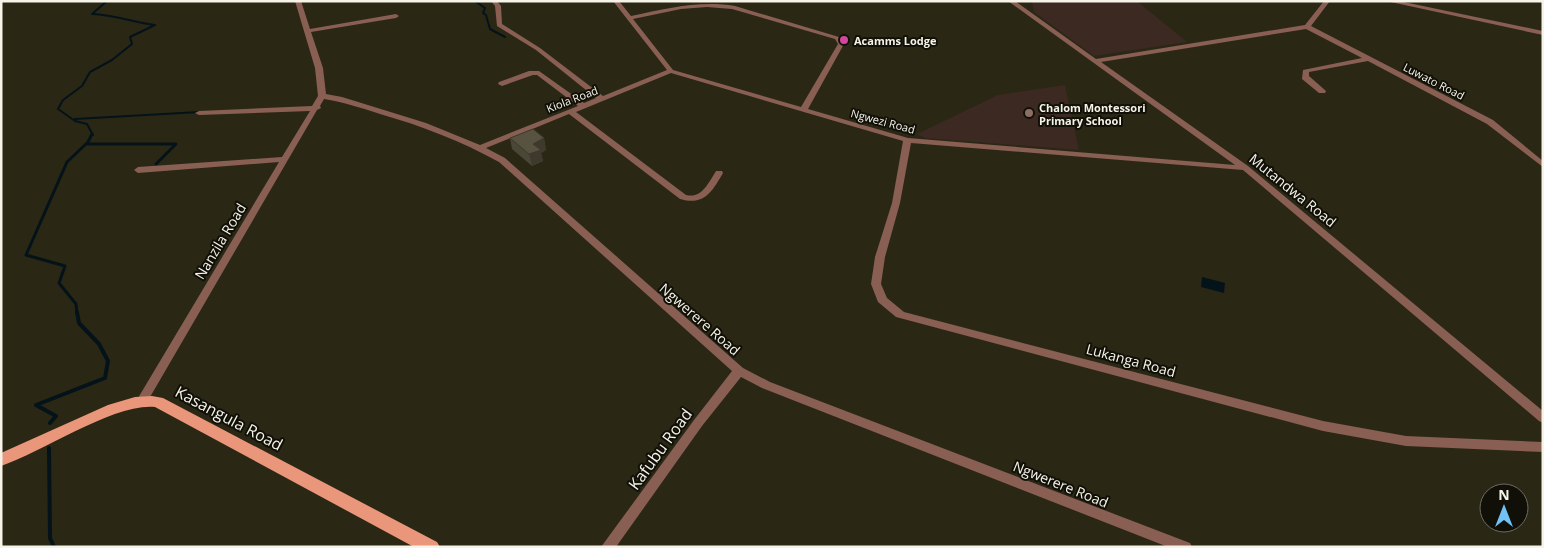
<svg xmlns="http://www.w3.org/2000/svg" width="1544" height="548" font-family="'Open Sans',sans-serif">
	<style>
		.education { fill: #3b2922 }
		.water { fill: #041319 }
		.lines { fill: none; stroke-linecap: round; stroke-linejoin: round }
		.stream-far2 { stroke: #041319; stroke-width: 2 }
		.stream-far1 { stroke: #041319; stroke-width: 3 }
		.stream { stroke: #041319; stroke-width: 4 }
		.minor { fill: #885f52; fill-rule: evenodd }
		.major { fill: #ea967b; fill-rule: evenodd }
		.wall { fill: #4b4737 }
		.shaded-wall { fill: #3d3a2d }
		.building { fill: #575340; stroke: #3d3a2d }
		.hotel-dot { fill: #d1479c; stroke: #111008; stroke-width: 2 }
		.education-dot { fill: #8d6e63; stroke: #111008; stroke-width: 2 }
		.labels { text-anchor: middle; dominant-baseline: central; stroke-width: 4; stroke-linejoin: round; paint-order: stroke }
		.far-poi-label { font-size: 11px; font-weight: bold; fill: #f6f4e8; stroke: #111008; text-anchor: start }
		.far-street-label { font-size: 11px; fill: #f6f4e8; stroke: #111008 }
		.street-label { font-size: 14px; fill: #f6f4e8; stroke: #111008 }
		.near-street-label { font-size: 16px; fill: #f6f4e8; stroke: #111008 }
	</style>
	<rect width="100%" height="100%" fill="#2b2715"/>
	<path class="education" d="M1032,1H1137L1187,42L1094,56L1034,12Z
		M1065,85L1079,150L925,138L917,134L998,95Z"/>
	<path class="water" d="M1202,277L1225,283L1224,293L1201,287Z"/>
	<g class="lines">
		<path class="stream-far2" d="M475,1L485,8L483,13L486,15L490,29L505,37
			M75,119L199,112
			M93,135L87,124L75,121L58,109L63,100L82,86L90,72L112,60L132,44L130,37L155,25C133,22 114,15 92,14L107,1"/>
		<path class="stream-far1" d="M87,144H176L156,164
			M77,313L76,304L59,283L65,266L26,255L67,162L88,142L92,134"/>
		<path class="stream" d="M50,423L56,416L36,405L105,378L108,361L99,344L79,323L77,312
			M49,448L50,538L54,547"/>
		<path class="minor" d="M295,1H301L310,29L396,14L399,16L396,18L311,32L323,68L326,94L342,97L426,123L480,145L578,106L537,75H533L502,86L498,84L499,82L529,71H539L584,103L596,98L536,50L497,26L495,6L491,1H497L501,6L502,24L540,48L603,96L667,70L613,1H619L631,16C665,9 700,0 735,6L839,37L844,44L808,109L908,138L1235,165L1008,1H1015L1096,59L1305,25L1324,1H1330L1311,26L1493,120L1543,161V167L1487,124L1368,61L1309,72V76L1326,91L1325,93H1319L1302,79L1303,70L1362,58L1306,29L1101,62L1248,166L1543,411V423L1539,421L1243,170L911,143L900,203L885,257L881,284L887,298L904,312L1323,421L1406,436L1543,442V452L1406,446L1323,431L896,317L878,302L871,284L875,257L892,203L903,141L671,73L576,112L686,195C702,199 709,182 716,171H722L723,173C712,192 704,206 680,199L569,114L486,148L505,158L743,368L770,382L1190,543L1192,547H1168L762,388L741,377L702,426L616,547H601L694,420L732,371L499,162C461,141 422,126 380,114C362,108 343,102 324,99L320,106L321,108L317,110L146,404L142,405L138,404L136,401L138,398L279,162L138,173L134,170L138,167L282,157L310,111L199,115L195,113L199,111L312,106L318,96L315,68ZM707,7L732,9L835,39L838,44L801,107L673,70L633,19L681,9Z
			M1386,1H1399L1543,31V35Z"/>
		<path class="major" d="M152,396L163,398L437,542L440,547H414L155,407C114,403 43,452 1,466V453L108,405L135,397Z"/>
	</g>
	<path class="wall" d="M510,138H544L546,150L541,153L543,161L532,166L512,149Z"/>
	<path class="shaded-wall" d="M544,138L546,150L541,153L543,161L532,166L529,154L533,144Z"/>
	<path class="building" d="M533,129L544,138L533,144L541,150L529,154L510,138Z"/>
	<circle class="hotel-dot" cx="844" cy="40" r="5"/>
	<circle class="education-dot" cx="1029" cy="113" r="5"/>
	<g class="labels">
		<g class="far-poi-label">
			<text x="854" y="40">Acamms Lodge</text>
			<text x="1039" y="107">Chalom Montessori<tspan x="1039" dy="13">Primary School</tspan></text>
		</g>
		<g class="far-street-label">
			<text transform="translate(1434 81) rotate(27)">Luwato Road</text>
			<text transform="translate(572 99) rotate(-21)">Kiola Road</text>
			<text transform="translate(883 121) rotate(15)">Ngwezi Road</text>
		</g>
		<g class="street-label">
			<text transform="translate(1293 190) rotate(39)">Mutandwa Road</text>
			<text transform="translate(220 241) rotate(-59)">Nanzila Road</text>
			<text transform="translate(700 319) rotate(41)">Ngwerere Road</text>
			<text transform="translate(1131 360) rotate(15)">Lukanga Road</text>
			<text transform="translate(1061 484) rotate(22)">Ngwerere Road</text>
		</g>
		<g class="near-street-label">
			<text transform="translate(229 418) rotate(28)">Kasangula Road</text>
			<text transform="translate(660 449) rotate(-54)">Kafubu Road</text>
		</g>
	</g>
	<rect width="1544" height="548" fill="none" stroke="#f6f4e8" stroke-width="5"/>
	<g transform="translate(1504 508)"><circle r="24" fill="#111008" stroke="#6d6b62"/>
	<path d="M0-4L9 19L0 12L-9 19Z" fill="#71c1f5"/>
	<text y="-8" font-size="14" font-weight="bold" text-anchor="middle" fill="#f6f4e8">N</text>
	</g>
</svg>
